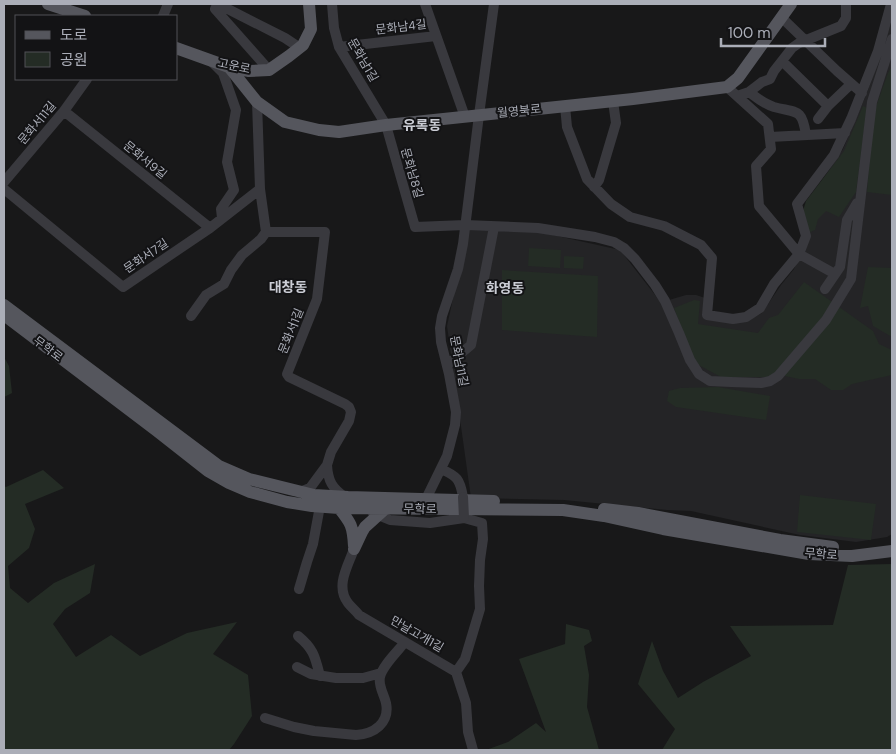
<svg xmlns="http://www.w3.org/2000/svg" width="896" height="754" font-family="'DM Sans','Noto Sans KR',sans-serif">
	<style>
		.built { fill: #242426 }
		.green { fill: #242c25 }
		.lines { fill: none; stroke-linecap: round; stroke-linejoin: round }
		.minor { stroke: #39393e; stroke-width: 10 }
		.major { stroke: #55565d; stroke-width: 12 }
		.minor-bridge { stroke: #39393e; stroke-width: 10 }
		.labels { text-anchor: middle; dominant-baseline: central; stroke-width: 4; stroke-linejoin: round; paint-order: stroke }
		.street-label { font-size: 12px; fill: #abaeb8; stroke: #131315 }
		.neighbourhood-label { font-size: 14px; font-weight: bold; fill: #cbcdd5; stroke: #131315 }
	</style>
	<rect width="100%" height="100%" fill="#181819"/>
	<path class="built" d="M891,23H892V534L887,537L856,542L800,535L691,511L667,510L564,500L471,498L447,326L468,230L535,231L620,250L659,300H669L686,295H696L705,298L703,317L751,319L762,313L781,285L794,269L809,236L806,205L843,149L866,95Z"/>
	<path class="green" d="M892,66V195L867,192L873,115L888,73Z
		M863,106L867,108L856,192L839,217L826,211L818,219L815,230L808,233L802,214L806,201L844,151Z
		M529,248L561,250L560,268L528,266Z
		M564,256L584,257L583,269L564,268Z
		M868,267L892,268V337L873,326L868,306L860,308Z
		M502,270L598,276L597,337L502,330Z
		M804,282L873,331L879,344L892,350V375L852,384L843,390H831L815,379H799L785,376L779,371L771,377H721L695,363L674,308L694,300L700,301L698,324L758,333L769,318L778,315Z
		M4,357L9,366L12,393L4,397Z
		M718,387L770,396L766,420L676,407L667,401L669,391L680,388Z
		M43,470L64,488L25,504L35,529L29,548L8,566L10,588L28,603L54,583L95,564L90,593L65,609L53,624L76,657L111,635L140,656L187,633L237,622L213,654L248,675L252,716L234,744L229,750H4V486L6,487Z
		M800,495L876,504L871,540L797,532Z
		M892,564V750H662L675,729L638,684L652,641L663,671L678,698L703,682L751,656L730,626L833,625L848,565Z
		M566,624L589,630L592,641L584,646L589,675L587,707L599,750H486L508,742L536,723L546,732L519,659L565,644Z"/>
	<g class="lines">
		<path class="minor" d="M332,4L334,28L339,47L386,125L415,227L465,225L538,228L595,237L614,242L624,248L635,259L655,285L665,301L679,333L690,360L699,374L710,381L731,382L761,383L770,381L778,376L826,320L851,279L872,102L892,39
			M425,4L465,117
			M163,16L168,4
			M781,17L837,71L862,93
			M339,47L436,36
			M782,61L828,106L851,84
			M212,62L223,73L236,110L227,162L234,190L221,209L222,218
			M269,70L215,9L217,5L222,6L285,38L300,48
			M727,87L768,124L771,149L756,166L759,206L799,254L835,274
			M749,92C757,98 764,104 774,107C797,113 802,108 806,135
			M737,96L749,92L762,82L770,79L774,71L792,48L799,43L841,26L846,18V4
			M257,102L260,189L266,232
			M565,106L567,127L587,179L611,204L630,217L664,226L701,245L712,258L707,315L733,319L746,317L760,308L774,284L799,254L806,236L797,204L834,155L851,119L878,51L891,4
			M64,111L210,228
			M818,119L828,106
			M770,137L845,133
			M4,182L64,111L87,79
			M594,187L599,180L616,123L613,101
			M4,189L123,287L210,228L260,189
			M266,232H325L317,299L287,374L289,377L345,404L349,407L351,412L349,421L331,452L327,465L310,488L300,492
			M825,289L840,267L847,220L857,203
			M191,316L206,295L224,284L231,270L242,255L261,239L266,232
			M447,365L471,345L494,227
			M327,465C328,481 332,488 345,497
			M441,469C457,476 460,479 463,497
			M426,499L447,456L455,425L456,412L449,374L441,342L440,328L442,316L458,269L463,244L479,115L494,4
			M373,513L390,520L430,523L464,518L482,523L483,539L480,560L479,586L480,609L465,659L456,672
			M354,549C348,566 335,586 348,603C351,607 356,611 359,615L456,672L466,703L468,732L473,750
			M299,589L307,562L313,544L320,506
			M298,636C314,649 315,657 320,676
			M297,667L311,674L336,678H363L381,673
			M265,718L294,727L314,731L356,735C374,734 390,723 386,703C384,694 378,686 380,677C382,666 398,651 405,642"/>
		<path class="major" d="M48,4L85,16
			M176,48L229,67L249,71L269,70L289,56L303,45L311,29L309,4
			M229,67L257,102L285,122L319,130L339,132L386,125L633,99L727,87L738,78L791,4
			M4,305L219,466L249,479L314,495L348,497L494,501
			M4,315L157,431L208,471L229,483L250,492L287,502L312,506L339,508L563,510L604,516L663,529L809,554L852,556L892,551
			M339,508C351,523 353,526 354,546
			M604,509L638,513L780,540L833,547
			M354,549L362,532L365,527L386,508"/>
		<path class="minor-bridge" d="M463,497L464,518"/>
	</g>
	<g class="labels">
		<g class="street-label">
			<text transform="translate(401 27) rotate(-7)">문화남4길</text>
			<text transform="translate(363 60) rotate(60)">문화남1길</text>
			<text transform="translate(234 66) rotate(12)">고운로</text>
			<text transform="translate(519 111) rotate(-6)">월영북로</text>
			<text transform="translate(37 123) rotate(-50)">문화서11길</text>
			<text transform="translate(145 160) rotate(39)">문화서9길</text>
			<text transform="translate(412 173) rotate(74)">문화남8길</text>
			<text transform="translate(146 256) rotate(-34)">문화서7길</text>
			<text transform="translate(291 331) rotate(-68)">문화서1길</text>
			<text transform="translate(48 349) rotate(37)">무학로</text>
			<text transform="translate(459 361) rotate(79)">문화남11길</text>
			<text transform="translate(420 509) rotate(1)">무학로</text>
			<text transform="translate(821 554) rotate(4)">무학로</text>
			<text transform="translate(417 634) rotate(30)">만날고개1길</text>
		</g>
		<g class="neighbourhood-label">
			<text x="422" y="125">유록동</text>
			<text x="288" y="287">대창동</text>
			<text x="505" y="288">화영동</text>
		</g>
	</g>
	<rect width="896" height="754" fill="none" stroke="#abaeb8" stroke-width="10"/>
	<rect x="15" y="15" width="162" height="65" fill="#131315" stroke="#505156"/>
	<rect x="25" y="31" width="25" height="8" fill="#55565d" stroke="#505156"/>
	<text x="60" y="40" font-size="15" fill="#abaeb8">도로</text>
	<rect x="25" y="52" width="25" height="15" fill="#242c25" stroke="#505156"/>
	<text x="60" y="65" font-size="15" fill="#abaeb8">공원</text>
	<path d="M721 38v8h104v-8" fill="none" stroke="#abaeb8" stroke-width="2.5"/>
	<text x="728" y="38" font-size="15" fill="#abaeb8" stroke="#131315" stroke-width="4" paint-order="stroke">100 m</text>
</svg>
